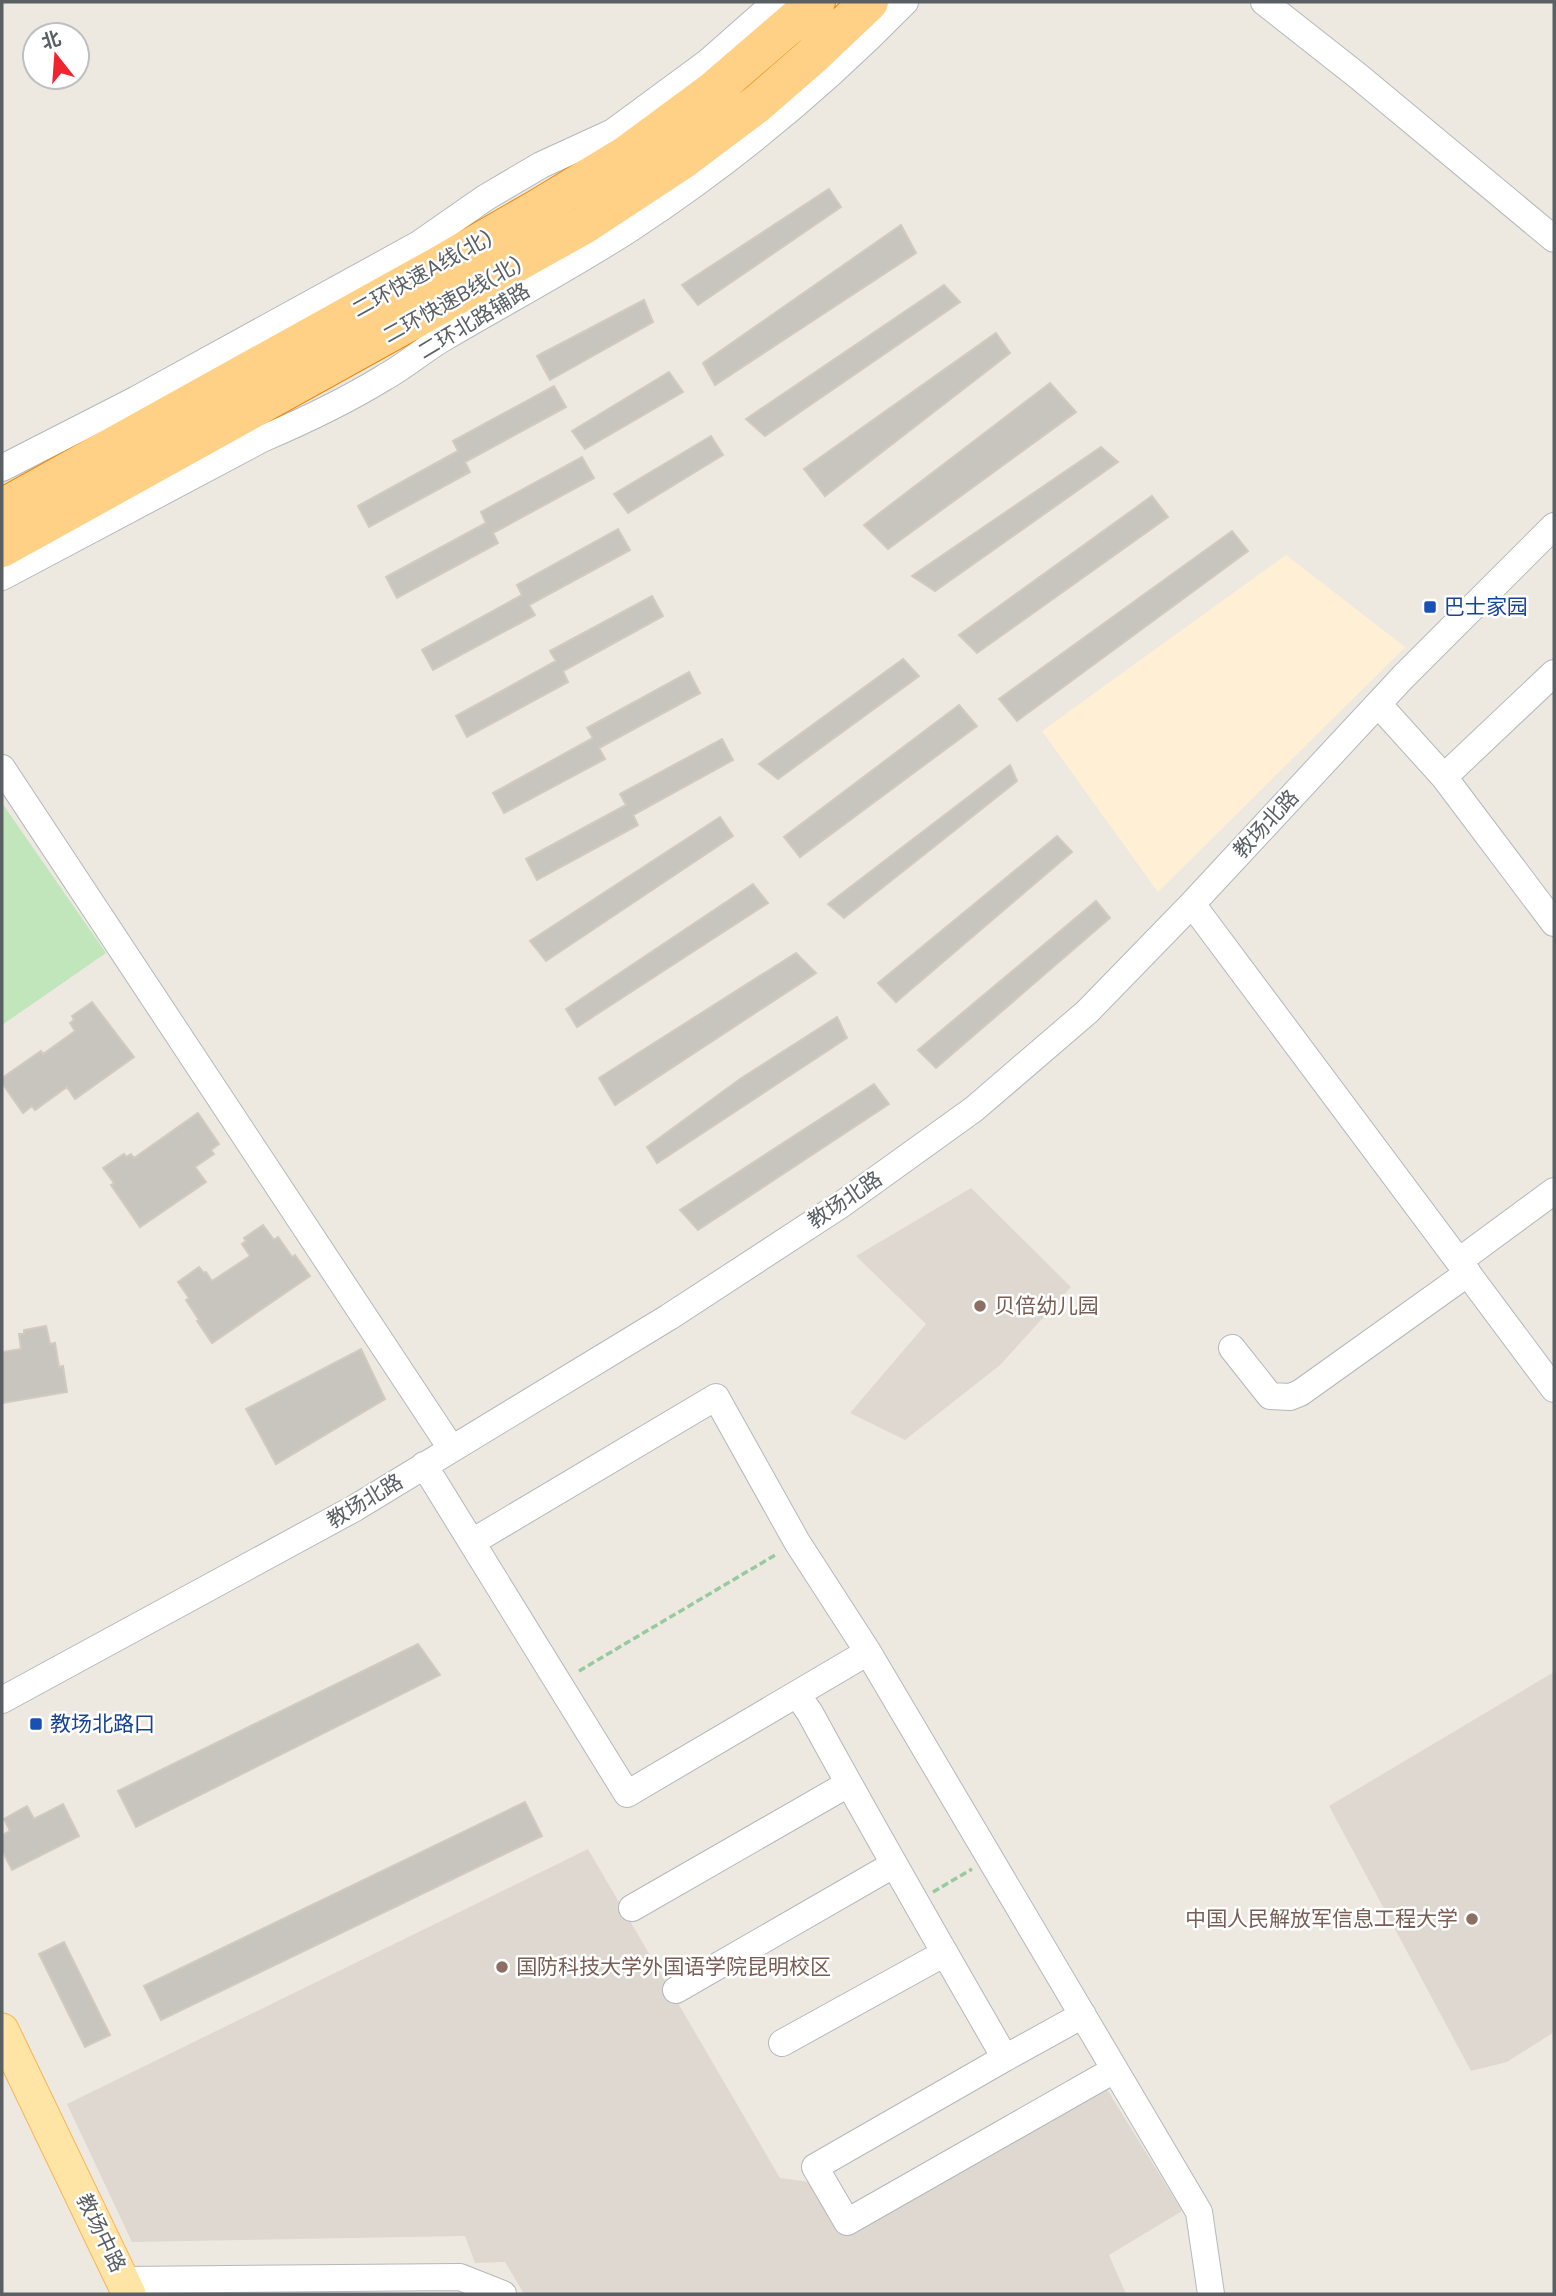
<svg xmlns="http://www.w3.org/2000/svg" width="1556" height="2296" font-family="'DM Sans','Noto Sans SC',sans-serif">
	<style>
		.commercial { fill: #fff0d5 }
		.education { fill: #ded8d0 }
		.green { fill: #c1e6bc }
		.building { fill: #c8c4be; stroke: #d2cabf; stroke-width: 2 }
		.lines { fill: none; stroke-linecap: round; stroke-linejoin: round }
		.minor-casing { stroke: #b4b8bc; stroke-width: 28 }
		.major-casing { stroke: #f7b351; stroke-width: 35 }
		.highway-casing { stroke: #ef8600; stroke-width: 40 }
		.path { stroke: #97ca9e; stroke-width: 3.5; stroke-dasharray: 7 3.5; stroke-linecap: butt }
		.minor { stroke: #fff; stroke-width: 26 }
		.major { stroke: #ffe5a5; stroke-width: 33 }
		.highway { stroke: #ffd187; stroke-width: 38 }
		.transit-dot { fill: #1a4fb4; stroke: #fff; stroke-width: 2.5 }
		.education-dot { fill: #8d6e63; stroke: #fff; stroke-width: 2.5 }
		.labels { text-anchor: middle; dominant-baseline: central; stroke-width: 5; stroke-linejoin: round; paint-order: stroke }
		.street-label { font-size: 21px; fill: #5a5f63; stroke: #fff }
		.transit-label { font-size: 21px; fill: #164399; stroke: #fff; text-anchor: start }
		.education-label { font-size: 21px; fill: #785e54; stroke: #fff; text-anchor: start }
	</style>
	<rect width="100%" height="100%" fill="#ede9e1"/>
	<path class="commercial" d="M1286,555L1405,647L1158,892L1042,731Z"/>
	<path class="education" d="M971,1188L1071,1287L1000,1365L905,1440L850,1413L926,1324L856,1256Z
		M1554,1672V2032L1507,2062L1471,2071L1329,1806Z
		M588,1849L780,2178L810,2182L844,2229L1105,2086L1182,2211L1109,2255L1126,2294H524L505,2262L475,2263L465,2236L132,2242L67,2104Z"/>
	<path class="green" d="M2,803L106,953L2,1025Z"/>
	<path class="building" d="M829,189L841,207L698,305L682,285Z
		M901,225L916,253L715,385L703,363Z
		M944,285L960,302L765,436L746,419Z
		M644,300L653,322L550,380L537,356Z
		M996,333L1010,353L825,496L804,469Z
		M669,372L683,392L585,449L572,431Z
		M1050,383L1076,412L888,549L864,525Z
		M554,386L566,407L465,462L470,472L369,527L358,506L458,451L453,441Z
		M711,436L723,455L628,513L614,494Z
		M1101,447L1118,462L935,591L912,576Z
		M582,457L594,478L493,533L498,543L397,598L386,577L486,523L481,512Z
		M1152,496L1168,517L977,653L959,635Z
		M618,529L630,550L529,605L535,615L433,670L422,650L522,595L517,585Z
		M1232,531L1248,551L1017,721L999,699Z
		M652,596L663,616L563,671L568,682L467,737L456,716L556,661L550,651Z
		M903,659L919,676L778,779L759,764Z
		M689,672L700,693L599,748L605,759L504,813L493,793L593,738L587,728Z
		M959,705L977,726L800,857L784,837Z
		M722,739L733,760L633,815L638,825L537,880L526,859L626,805L620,794Z
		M1010,765L1017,781L844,918L828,904Z
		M720,817L733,836L546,961L530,941Z
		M1057,836L1072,852L896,1002L878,983Z
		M753,884L768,903L577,1027L566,1009Z
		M1096,901L1110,918L936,1068L918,1050Z
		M796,953L816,973L615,1105L599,1078Z
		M92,1002L134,1057L75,1099L67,1087L35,1110L32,1106L23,1113L2,1083V1078L41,1051L43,1054L75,1031L70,1023L74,1020L72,1016Z
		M837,1017L847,1038L657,1163L647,1147L740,1079Z
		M874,1084L889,1104L698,1230L680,1210Z
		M198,1113L219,1144L211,1150L214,1154L195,1167L206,1182L140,1227L111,1185L114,1183L103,1168L124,1154L126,1157L131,1154L134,1158Z
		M263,1225L274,1240L278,1237L292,1257L295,1255L310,1276L212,1343L197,1321L199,1320L186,1300L189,1298L178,1282L199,1267L204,1273L206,1272L212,1281L250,1256L242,1244L246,1241L244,1238Z
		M46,1326L50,1344L55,1343L59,1367L63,1366L67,1392L2,1403V1352L21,1349L19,1334H24V1330Z
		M361,1349L385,1399L276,1464L246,1409Z
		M418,1644L440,1675L136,1827L118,1791Z
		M525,1802L542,1836L161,2020L144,1986Z
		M63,1804L79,1836L12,1870L2,1850V1835L10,1831L4,1819L27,1806L34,1819Z
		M64,1942L110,2035L85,2047L39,1954Z"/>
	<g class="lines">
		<defs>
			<path id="minor" d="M1264,2L1358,76L1554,239
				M2,468L137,399L419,244L485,198L541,165L613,132L708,62L776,2
				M2,577L262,439C304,421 346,401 385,377C407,365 425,348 447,336C508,300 571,267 631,228C730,163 822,87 905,2
				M1378,704L1444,777L1554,923
				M2,768L451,1448
				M1444,777L1554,673
				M1192,904L1554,1389
				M1459,1261L1554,1191
				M1232,1348L1270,1396L1290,1397L1300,1393L1468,1273
				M424,1465L627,1794L868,1652L1199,2212L1211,2294
				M472,1542L716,1397L797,1542L868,1652
				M797,1694L810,1713C873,1829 939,1943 1005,2058L1083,2015
				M2,1700L355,1508L669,1317L842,1204L974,1109L1087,1012L1192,904L1403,677L1554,526
				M632,1908L848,1784
				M676,1990L893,1865
				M782,2043L945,1953
				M1005,2058L815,2167L847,2222L1114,2070
				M124,2280L460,2277L503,2294"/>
			<path id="major" d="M2,2030L129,2294"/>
			<path id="highway" d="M2,508L438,266L537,209L626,155L714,90L816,2
				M2,548L584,225L681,161L757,104L811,57L869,2"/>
		</defs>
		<use href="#minor" class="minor-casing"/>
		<use href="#major" class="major-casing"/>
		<use href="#highway" class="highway-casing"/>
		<path class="path" d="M579,1671L777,1554
			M933,1892L972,1869"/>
		<use href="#minor" class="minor"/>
		<use href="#major" class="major"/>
		<use href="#highway" class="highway"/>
	</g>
	<g class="transit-dot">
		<rect x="1423" y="600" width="14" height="14" rx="3.5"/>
		<rect x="29" y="1717" width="14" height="14" rx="3.5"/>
	</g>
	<g class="education-dot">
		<circle cx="980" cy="1306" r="7"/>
		<circle cx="1472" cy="1919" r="7"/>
		<circle cx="502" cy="1967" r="7"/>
	</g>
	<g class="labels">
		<g class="street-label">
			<text transform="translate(422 274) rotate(-29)">二环快速A线(北)</text>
			<text transform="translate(452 300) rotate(-29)">二环快速B线(北)</text>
			<text transform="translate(474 321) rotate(-31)">二环北路辅路</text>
			<text transform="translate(1266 824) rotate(-47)">教场北路</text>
			<text transform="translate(845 1200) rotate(-34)">教场北路</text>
			<text transform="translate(365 1501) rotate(-31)">教场北路</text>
			<text transform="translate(101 2233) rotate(64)">教场中路</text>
		</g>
		<g class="transit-label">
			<text x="1444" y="607">巴士家园</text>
			<text x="50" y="1724">教场北路口</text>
		</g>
		<g class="education-label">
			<text x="994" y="1306">贝倍幼儿园</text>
			<text x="1458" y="1919" text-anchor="end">中国人民解放军信息工程大学</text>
			<text x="516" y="1967">国防科技大学外国语学院昆明校区</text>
		</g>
	</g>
	<rect width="1556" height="2296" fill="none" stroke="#5a5f63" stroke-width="7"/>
	<g transform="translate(56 56) rotate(343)"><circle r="33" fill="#ffffff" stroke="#bdbfc1" stroke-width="2"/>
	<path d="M0-5L12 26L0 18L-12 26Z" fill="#f0252f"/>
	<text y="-10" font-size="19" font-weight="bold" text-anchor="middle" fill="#5a5f63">北</text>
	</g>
</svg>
